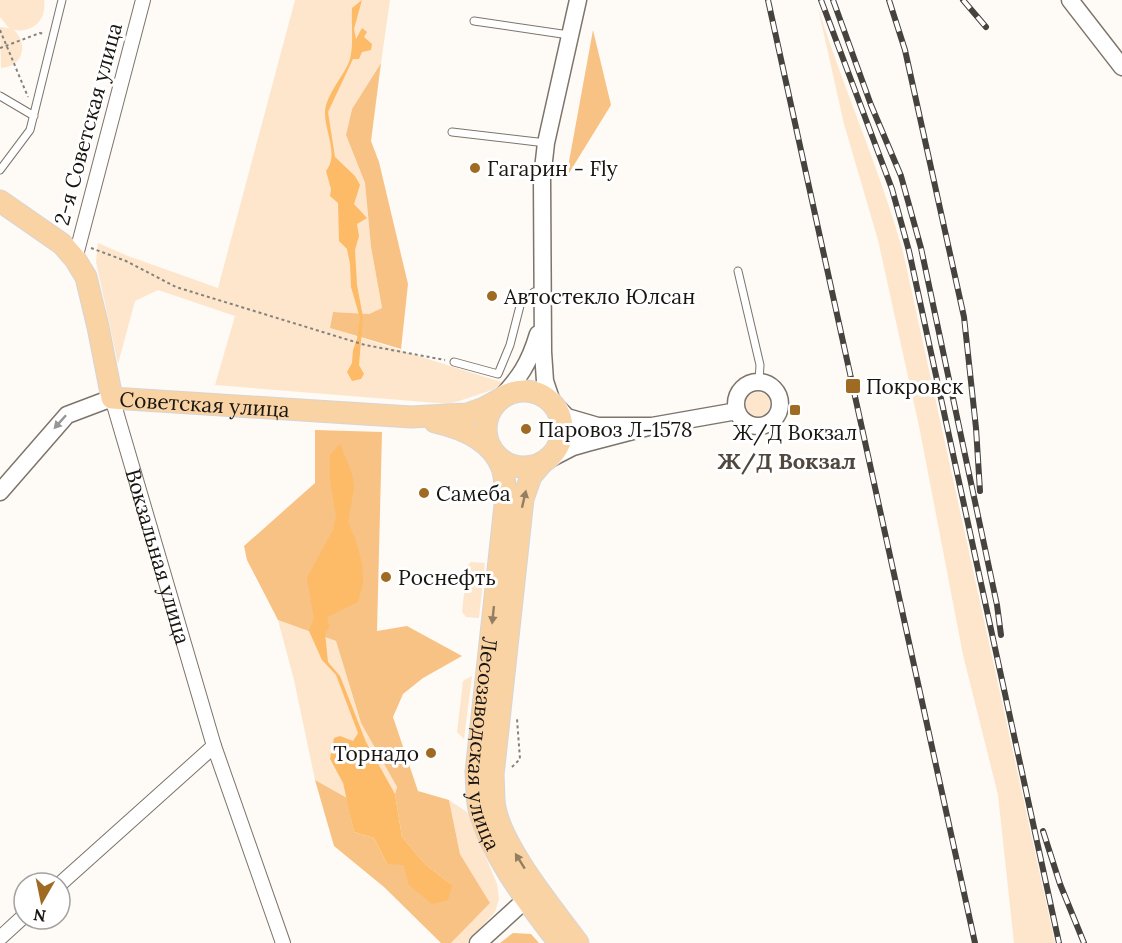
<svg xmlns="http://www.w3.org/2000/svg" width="1122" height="943" font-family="Lora,serif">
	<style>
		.green { fill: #fde6cc }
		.forest { fill: #f7c283 }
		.water { fill: #fdba67 }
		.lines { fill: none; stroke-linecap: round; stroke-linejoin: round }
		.service-casing { stroke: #7d746a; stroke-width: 9 }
		.minor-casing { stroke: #7d746a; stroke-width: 16 }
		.tertiary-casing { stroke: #7d746a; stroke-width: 19 }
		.primary-casing { stroke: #d6d5d4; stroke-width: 23 }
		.path { stroke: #85827e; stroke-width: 2; stroke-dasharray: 3 3; stroke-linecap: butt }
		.service { stroke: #fff; stroke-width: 7 }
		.minor { stroke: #fff; stroke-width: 14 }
		.tertiary { stroke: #fff; stroke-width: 16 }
		.primary { stroke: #f9d3a4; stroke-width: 21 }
		.rail-casing { stroke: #46433f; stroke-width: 6 }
		.rail { stroke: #fff; stroke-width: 4; stroke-dasharray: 11; stroke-linecap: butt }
		.oneway { fill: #989694 }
		.oneway2 { fill: #947e62 }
		.poi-dot { fill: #9f6b23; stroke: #fff; stroke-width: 2 }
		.labels { text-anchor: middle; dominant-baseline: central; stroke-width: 6; stroke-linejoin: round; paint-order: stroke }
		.street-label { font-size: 21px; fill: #191612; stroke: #fff }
		.poi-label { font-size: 21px; fill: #191612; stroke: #fff; text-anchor: start }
		.neighbourhood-label { font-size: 22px; font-weight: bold; fill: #50483f; stroke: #fff }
	</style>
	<rect width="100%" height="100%" fill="#fefaf6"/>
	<path class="green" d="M0,0H44C47,20 33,33 14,30C29,44 23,67 1,68L0,27L9,28L0,17Z
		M295,0H390L381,63L352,109L346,135L365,183L371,247L382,308L369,314L333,312L330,328L504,383L495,389L450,404L215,385L235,316L158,290L135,301L118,364L96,262L98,243L128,256L218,288Z
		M818,8C844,90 880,169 903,252L1055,943H1014L998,795L963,655L920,431L878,240L844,124Z
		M746 404a12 12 0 1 1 24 0a12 12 0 1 1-24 0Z
		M471,562L485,563L479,618L466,617L462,612L467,566Z
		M278,620L336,641L361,723L397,787L395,794L357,734L353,742L340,736L330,759L343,783L347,798L315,780L294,680Z
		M472,676L464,739L457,732L463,681Z
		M449,800L467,812L497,884L499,899L495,912L467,943H451L490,903L460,854Z"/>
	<path class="forest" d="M593,30L611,105L566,178Z
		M381,63L371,141L379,162L408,284L401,349L330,328L333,312L369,314L382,308L371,247L365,183L346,135L352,109Z
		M315,430L382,432L377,631L407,626L462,656L423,678L403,694L393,717L418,791L449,800L460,854L490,903L451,943H441L384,887L334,846L315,780L347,798L354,832L374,838L387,864H404L452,885L426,865L402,837L395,794L397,787L361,723L336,641L278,620L247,560L244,546L315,483Z
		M513,933L531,934L539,943H500Z"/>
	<path class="water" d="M362,0L354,29L356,39L362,28L367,32L364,37L372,44L371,50L362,52L359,59H353L328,112L335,157L355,176L360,185L354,204L367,218L357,224L359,236L355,250L357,285L363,317L359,365L364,374L361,379L352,381L347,372L352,363L353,350L357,339L360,318L351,287L350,264L347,249L339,241L338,203L330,196L331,189L326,171C339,155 325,132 325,113C325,95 345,75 350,59C354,42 351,25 352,8Z
		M340,444L352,474L354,487L348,523L356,541L362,564L363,583L358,602L327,617L329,627L325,633L328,662L340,676L366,742L395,794L402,837L426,865L452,885L448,900L432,904L409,885L404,865L387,864L374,838L354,832L343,783L330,759L334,738L340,736L353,741L358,733L336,675L322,660L309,631L314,618L307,578L333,530L336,517L330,478V455Z"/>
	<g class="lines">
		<defs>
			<path id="service" d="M474,21L569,35
				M0,96L34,116
				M452,132L546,143
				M0,170L30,130L62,0
				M738,271L760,365L759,381
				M454,362L498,374L510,345L521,302L534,292L542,291"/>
			<g id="minor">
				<path d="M75,259L143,0"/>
				<path id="s1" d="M112,398L214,746L283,943"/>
				<path d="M60,884L214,746"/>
				<path d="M0,938L24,916"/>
			</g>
			<path id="tertiary" d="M578,0L546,143L542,178L543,352L545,381L552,402L567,417L598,426H652
				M1070,0L1122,67
				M736 404a22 22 0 1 1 44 0a22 22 0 1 1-44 0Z
				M499,400C520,377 529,364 538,334
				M542,463L573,447L587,443L652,426L737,411
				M0,492L67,415L112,398
				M478,943L535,891"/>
			<g id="primary">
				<path id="s2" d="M0,201L62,244L75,259L86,277L98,327L112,398L411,417L467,414L484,408L499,400"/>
				<circle cx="524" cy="429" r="38"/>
				<path id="s3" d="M435,422C462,428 492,440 502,468C505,477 505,487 506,496L476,772C477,785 476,801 480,813C495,862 529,903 559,943"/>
				<path d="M542,463L531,476L523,499L493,775C494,786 493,798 495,808C503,849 553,909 578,943"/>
			</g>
		</defs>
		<use href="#service" class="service-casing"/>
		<use href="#minor" class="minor-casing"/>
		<use href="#tertiary" class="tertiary-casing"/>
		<use href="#primary" class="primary-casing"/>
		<path class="path" d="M0,30L28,97
			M0,48L40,33L44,34
			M91,248L126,261L176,287L365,345L445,360
			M512,767L520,759L517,719"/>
		<use href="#service" class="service"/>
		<use href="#minor" class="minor"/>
		<use href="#tertiary" class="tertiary"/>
		<use href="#primary" class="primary"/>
		<defs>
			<path id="rail" d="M768,0L975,943
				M821,0L892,189L909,251L1059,943
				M833,0L871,105L901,176L921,248L997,605L1001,635
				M889,0L905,50L964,317L976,428L980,491
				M963,0L986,27
				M1043,831L1060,884L1084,943"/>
		</defs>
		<use href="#rail" class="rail-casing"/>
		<use href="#rail" class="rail"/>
	</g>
	<defs><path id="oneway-solid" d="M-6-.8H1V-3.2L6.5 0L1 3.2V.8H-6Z" transform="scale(1.5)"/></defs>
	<use class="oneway" href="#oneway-solid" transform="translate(60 422) rotate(132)"/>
	<g class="oneway2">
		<use href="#oneway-solid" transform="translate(524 499) rotate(-77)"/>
		<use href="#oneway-solid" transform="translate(493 615) rotate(96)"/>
		<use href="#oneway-solid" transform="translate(520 861) rotate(-122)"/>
	</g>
	<g class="poi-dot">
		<circle cx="475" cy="168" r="6"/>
		<circle cx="492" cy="296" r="6"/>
		<rect x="845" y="378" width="16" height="16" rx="3"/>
		<rect x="789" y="404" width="12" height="12" rx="3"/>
		<circle cx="526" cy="429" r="6"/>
		<circle cx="424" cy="493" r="6"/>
		<circle cx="386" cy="577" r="6"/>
		<circle cx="431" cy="753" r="6"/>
	</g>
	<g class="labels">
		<g class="street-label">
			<text transform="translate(88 124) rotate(-75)">2-я Советская улица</text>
			<text stroke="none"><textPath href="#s2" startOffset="333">Советская улица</textPath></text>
			<text stroke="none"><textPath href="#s1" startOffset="165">Вокзальная улица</textPath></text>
			<text stroke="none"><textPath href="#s3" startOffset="363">Лесозаводская улица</textPath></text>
		</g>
		<g class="poi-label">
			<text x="487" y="168">Гагарин - Fly</text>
			<text x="504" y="296">Автостекло Юлсан</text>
			<text x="866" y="386">Покровск</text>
			<text x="538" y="429">Паровоз Л-1578</text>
			<text x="795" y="432" text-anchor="middle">Ж/Д Вокзал</text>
			<text x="436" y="493">Самеба</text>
			<text x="398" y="577">Роснефть</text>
			<text x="419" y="753" text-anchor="end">Торнадо</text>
		</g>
		<g class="neighbourhood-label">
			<text x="787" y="461">Ж/Д Вокзал</text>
		</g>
	</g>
	<g transform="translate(42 901) rotate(189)"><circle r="28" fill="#ffffff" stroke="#a3a2a0" stroke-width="1.5"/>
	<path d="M0-4.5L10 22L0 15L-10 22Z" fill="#9f6b23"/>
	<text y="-9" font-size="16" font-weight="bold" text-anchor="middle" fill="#191612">N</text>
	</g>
</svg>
